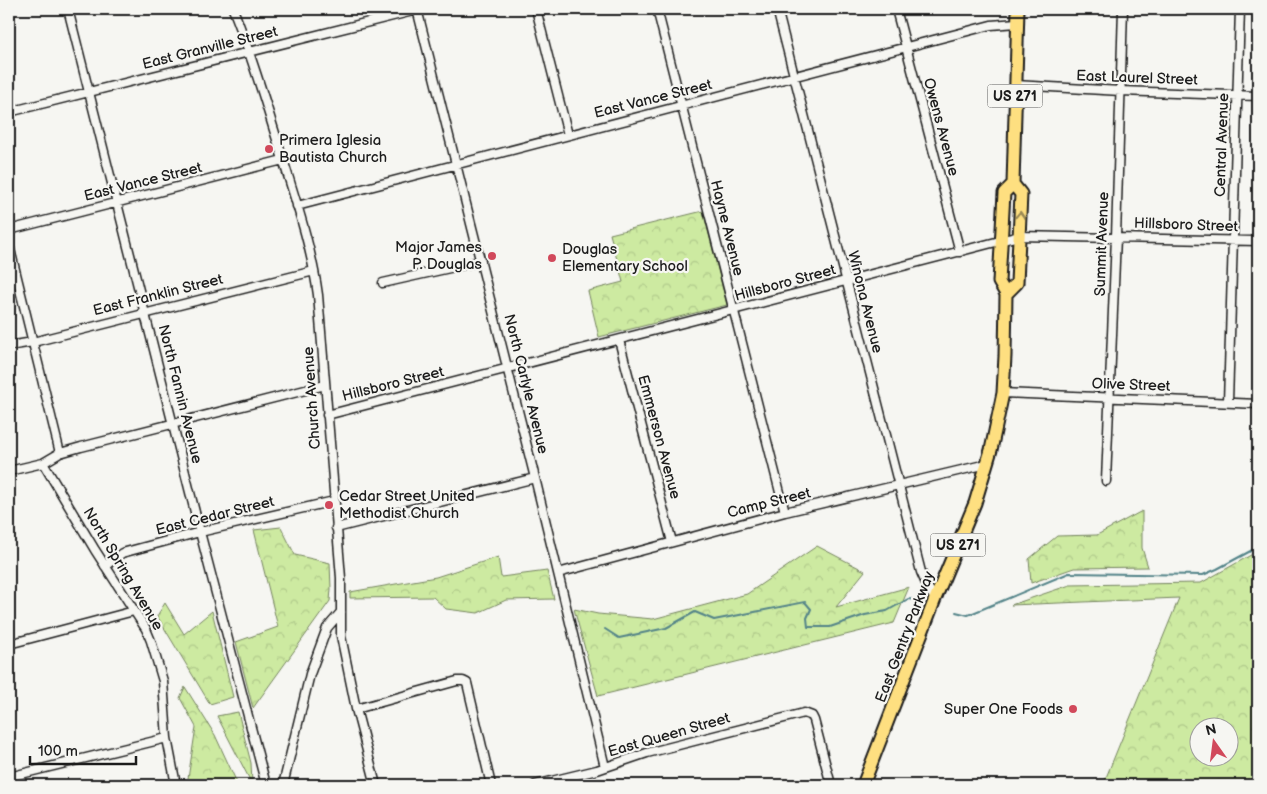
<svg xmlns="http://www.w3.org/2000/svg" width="1267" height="794" font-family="'Balsamiq Sans',sans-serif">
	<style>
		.forest { fill: url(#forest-crowns); stroke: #74835e; fill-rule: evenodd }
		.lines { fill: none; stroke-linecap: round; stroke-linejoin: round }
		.stream { stroke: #528388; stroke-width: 2 }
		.minor-casing { stroke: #1c1c1c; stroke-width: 11 }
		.primary-casing { stroke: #1c1c1c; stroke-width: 15 }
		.minor { stroke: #f6f6f2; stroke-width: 8 }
		.primary { stroke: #fedf80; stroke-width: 11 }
		.oneway { stroke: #988753 }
		.poi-dot { fill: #d1495b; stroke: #f6f6f2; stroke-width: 2 }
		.labels { text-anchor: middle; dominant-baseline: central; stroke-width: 4.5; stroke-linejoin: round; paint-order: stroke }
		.shield { fill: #f6f6f2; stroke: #5d5d5c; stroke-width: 1 }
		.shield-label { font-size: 14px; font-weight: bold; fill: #1c1c1c }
		.street-label { font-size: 15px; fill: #1c1c1c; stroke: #f6f6f2 }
		.poi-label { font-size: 15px; fill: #1c1c1c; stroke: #f6f6f2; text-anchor: start }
	</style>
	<defs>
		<pattern id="forest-crowns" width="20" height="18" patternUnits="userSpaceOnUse" patternTransform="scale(1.25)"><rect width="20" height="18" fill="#cdeaa1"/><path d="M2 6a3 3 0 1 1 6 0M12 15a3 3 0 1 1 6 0" fill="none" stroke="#afc88a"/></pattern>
	</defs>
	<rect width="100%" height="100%" fill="#f6f6f2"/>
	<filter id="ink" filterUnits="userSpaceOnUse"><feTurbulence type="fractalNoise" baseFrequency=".02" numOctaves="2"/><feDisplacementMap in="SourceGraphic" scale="10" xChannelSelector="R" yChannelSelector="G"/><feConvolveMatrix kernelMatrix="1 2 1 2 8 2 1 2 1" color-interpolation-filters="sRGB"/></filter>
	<g filter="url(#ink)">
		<path class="forest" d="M703,211L727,305L599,337L588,291L623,282L610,234Z
			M1142,511V548L1148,567L1074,568L1031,583L1029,559L1057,536L1097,535Z
			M281,527L295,555L330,563L331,589L330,601L253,708L236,642L278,627L254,530Z
			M817,546L865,571L836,607L909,587L894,623L598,696L574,609L598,614L653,619L747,594Z
			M1258,551V779L1252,785H1103L1179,598L1011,605L1070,585L1201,583ZM1230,726V756H1200V726Z
			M498,557L501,577L547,571L554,599L506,600L478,613L446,609L433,597L350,598V592L436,577Z
			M165,603L184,634L212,611L233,697L210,704L157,616Z
			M185,687L215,735L238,785H187L196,727L180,698Z
			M238,712L251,763L252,784L217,716Z"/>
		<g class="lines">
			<path class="stream" d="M956,612L968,615L1069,573L1203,575L1217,569L1258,547
				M605,629L619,638L666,628L695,612L714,620L805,602L811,609L807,618L808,627H830L865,615L887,611L908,599L915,600"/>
			<defs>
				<path id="minor" d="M68,9L200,532L266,785
					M233,9C251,53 264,98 278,143C293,193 311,243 318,295L341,578V636L356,709L376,785
					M417,9L535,478L605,767
					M536,9L568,135
					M657,9L785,512
					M777,9L921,572L928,588L935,599
					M896,9L960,252
					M1015,85L1121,91L1258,96
					M9,112L417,10
					M297,206L991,25L1017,23
					M9,230L283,160
					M9,245L60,453
					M383,283L481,261
					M619,340L672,542
					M9,346L33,342L314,271
					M1003,393L1258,404
					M1228,402L1240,9
					M327,415L1019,236L1258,241
					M43,463L95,550L146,629L151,641L163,681L167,738L176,785
					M9,471L43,463L60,453L81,447L325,385
					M1106,481L1116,237L1123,9
					M336,528L535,478
					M105,566L122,553L200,532L334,501
					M558,573L785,512L987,464
					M9,644L134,611
					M356,709L457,681H463L467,683L491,785
					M9,777L167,738
					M283,785L310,674L327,628L341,612
					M535,785L597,770L647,753L804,713L812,716L814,720L831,785"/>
				<path id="primary" d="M1006,294L1017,283L1021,194L1013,184L1018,9
					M863,785L935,599L975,503L991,450L1003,393L1005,356L1006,294L999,282L1004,193L1013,184"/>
			</defs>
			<use href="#minor" class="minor-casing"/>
			<use href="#primary" class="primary-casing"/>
			<use href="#minor" class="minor"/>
			<use href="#primary" class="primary"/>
		</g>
		<defs><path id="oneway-chevron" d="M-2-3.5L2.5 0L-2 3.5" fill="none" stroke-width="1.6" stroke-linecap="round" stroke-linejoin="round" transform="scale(1.25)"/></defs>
		<use class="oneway" href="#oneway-chevron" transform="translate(1020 215) rotate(-87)"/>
	</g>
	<g class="poi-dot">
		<circle cx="269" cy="149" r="5"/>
		<circle cx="492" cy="256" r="5"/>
		<circle cx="552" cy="258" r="5"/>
		<circle cx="329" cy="505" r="5"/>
		<circle cx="1073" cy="709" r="5"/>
	</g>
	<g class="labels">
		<g class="shield">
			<rect x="987.5" y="84.5" width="55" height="23" rx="4"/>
			<rect x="930.5" y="533.5" width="55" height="23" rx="4"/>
		</g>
		<g class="shield-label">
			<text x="1015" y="96">US 271</text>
			<text x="958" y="545">US 271</text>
		</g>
		<g class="street-label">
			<text transform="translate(210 48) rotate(-14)">East Granville Street</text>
			<text transform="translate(1137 78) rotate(2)">East Laurel Street</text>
			<text transform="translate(653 99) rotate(-14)">East Vance Street</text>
			<text transform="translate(941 127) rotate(75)">Owens Avenue</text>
			<text transform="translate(1222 145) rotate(-88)">Central Avenue</text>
			<text transform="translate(143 182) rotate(-14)">East Vance Street</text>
			<text transform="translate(1186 225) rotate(2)">Hillsboro Street</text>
			<text transform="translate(727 228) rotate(76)">Hayne Avenue</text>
			<text transform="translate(1102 244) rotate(-88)">Summit Avenue</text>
			<text transform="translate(785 283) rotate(-15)">Hillsboro Street</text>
			<text transform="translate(158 295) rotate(-14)">East Franklin Street</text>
			<text transform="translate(865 302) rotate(76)">Winona Avenue</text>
			<text transform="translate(393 384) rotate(-14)">Hillsboro Street</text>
			<text transform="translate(526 384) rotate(76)">North Carlyle Avenue</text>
			<text transform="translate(1131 385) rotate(2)">Olive Street</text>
			<text transform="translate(180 394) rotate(76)">North Fannin Avenue</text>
			<text transform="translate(312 398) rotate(-94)">Church Avenue</text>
			<text transform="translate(659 437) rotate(75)">Emmerson Avenue</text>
			<text transform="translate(769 503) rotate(-14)">Camp Street</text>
			<text transform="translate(215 516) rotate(-14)">East Cedar Street</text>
			<text transform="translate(123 569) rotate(59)">North Spring Avenue</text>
			<text transform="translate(905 637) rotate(-69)">East Gentry Parkway</text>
			<text transform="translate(669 735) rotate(-16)">East Queen Street</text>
		</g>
		<g class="poi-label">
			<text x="279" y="140">Primera Iglesia<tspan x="279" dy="17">Bautista Church</tspan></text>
			<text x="482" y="247" text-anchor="end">Major James<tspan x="482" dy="17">P. Douglas</tspan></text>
			<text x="562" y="249">Douglas<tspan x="562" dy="17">Elementary School</tspan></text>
			<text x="339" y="496">Cedar Street United<tspan x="339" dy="17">Methodist Church</tspan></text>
			<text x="1063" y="709" text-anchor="end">Super One Foods</text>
		</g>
	</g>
	<rect width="1267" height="794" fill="none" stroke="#f6f6f2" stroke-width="30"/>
	<rect x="15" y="15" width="1237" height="764" fill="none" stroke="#1c1c1c" stroke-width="2" filter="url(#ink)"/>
	<g transform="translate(1214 742) rotate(346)"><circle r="24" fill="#f6f6f2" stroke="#9f9f9c"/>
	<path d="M0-4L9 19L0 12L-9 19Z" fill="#d1495b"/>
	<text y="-8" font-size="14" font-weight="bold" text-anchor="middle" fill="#1c1c1c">N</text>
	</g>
	<path d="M30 756v8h106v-8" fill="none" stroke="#1c1c1c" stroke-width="2.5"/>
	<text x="38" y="756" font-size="15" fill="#1c1c1c" stroke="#f6f6f2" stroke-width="4" paint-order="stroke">100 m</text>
</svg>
